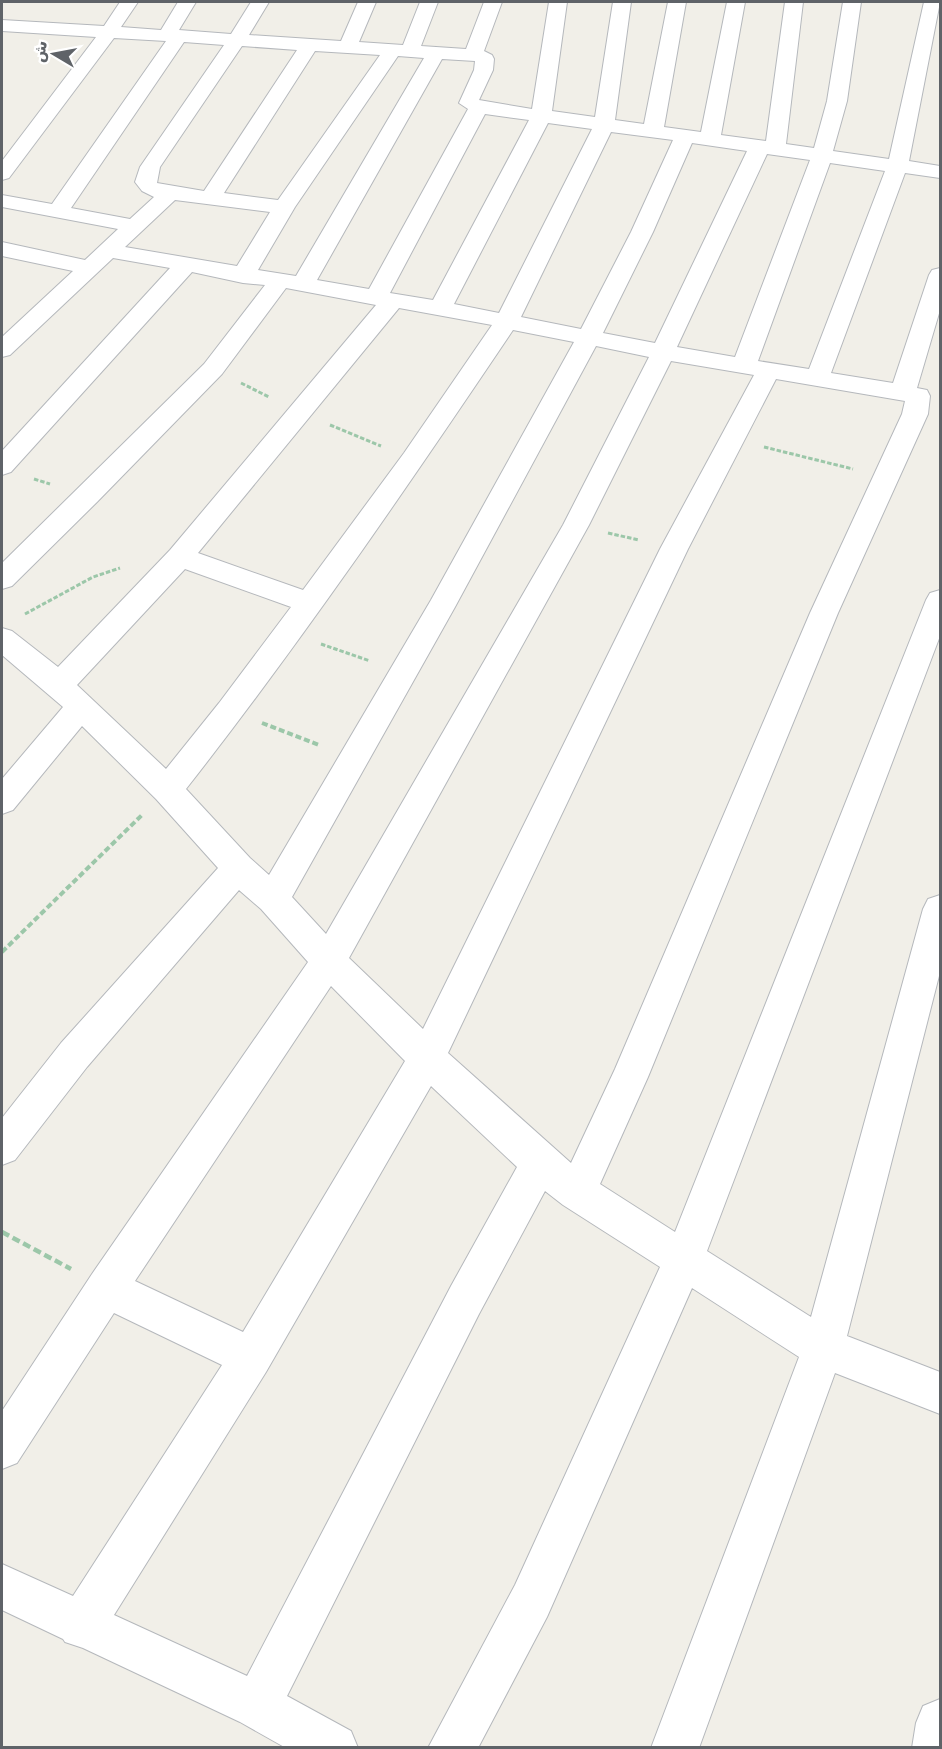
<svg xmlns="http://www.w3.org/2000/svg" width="942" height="1749" font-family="'DejaVu Sans','Noto Naskh Arabic',sans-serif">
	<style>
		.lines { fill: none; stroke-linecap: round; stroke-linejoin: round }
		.street-casing { stroke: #b5b8bc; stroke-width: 2 }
		.path-far2 { stroke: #9cc7a9; stroke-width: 3; stroke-dasharray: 4.5 2; stroke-linecap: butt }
		.path-far1 { stroke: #9cc7a9; stroke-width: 4; stroke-dasharray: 6 3; stroke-linecap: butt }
		.path { stroke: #9cc7a9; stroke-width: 4.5; stroke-dasharray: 8 4; stroke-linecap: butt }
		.street { fill: #fff; fill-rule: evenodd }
	</style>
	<rect width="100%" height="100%" fill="#f1efe8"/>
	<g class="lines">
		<defs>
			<path id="street" d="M120,2H138L121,27L161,30L178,2H196L179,30L231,34L251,2H269L249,35L341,41L358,2H376L359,42L403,45L420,2H438L421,46L466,49L484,2H502L484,51L492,55L494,59L493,70L479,100L532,109L549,2H567L552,111L595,117L613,2H631L615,120L644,124L668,2H686L664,127L701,132L727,2H745L721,135L766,141L785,2H803L786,144L814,148L827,101L843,2H861L847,101L833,151L889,159L924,2H940L909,161L940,166V178L905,173L831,373L893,383L929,275L932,270L940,268V310L917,388L927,390L930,396L928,414L838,613L648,1077L600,1184L675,1232L926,600L930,593L940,590V636L707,1251L811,1317L923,909L928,899L940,895V972L847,1336L940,1372V1414L835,1373L699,1748H651L799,1357L692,1288L547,1617L478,1748H428L515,1585L660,1267L563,1205L545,1191L479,1314L287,1696L351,1731L358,1748H286L240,1722L83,1648L65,1642L63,1639L2,1610V1564L73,1596L222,1365L114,1313L17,1463L2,1469V1411L92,1274L308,962L261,909L239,890L87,1067L15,1160L2,1165V1118L61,1043L218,868L156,799L82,726L13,810L2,814V779L63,707L2,655V628L12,631L58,667L170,550L376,305L286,288L222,374L97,502L12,586L2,589V563L204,364L265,285L243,283L192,272L11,472L2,475V451L170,268L113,258L10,355L2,357V337L73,271L2,256V242L85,260L118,229L2,207V195L52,204L166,41L114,38L9,178L2,180V161L96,37L2,31V20L104,26ZM184,42L224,45L140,167L135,182L142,191L154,197L130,219L71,208ZM242,46L297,50L204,191L157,183L160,167ZM315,51L380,55L278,200L224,193ZM398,56L424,58L296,276L258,270L295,207ZM442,59L475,61L474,70L459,103L468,109L369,289L317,280ZM485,114L529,120L433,300L390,293ZM548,123L592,129L499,313L454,304ZM611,132L673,140L631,232L581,329L521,317ZM692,143L747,151L655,343L603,333L653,232ZM767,154L810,160L735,357L677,347ZM830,163L885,171L809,369L758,361ZM175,200L270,212L237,266L125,247ZM399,308L492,325L404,453L303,590L198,553ZM513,330L574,342L431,600L269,875L250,858L186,789C302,641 408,486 513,330ZM596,346L649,357L563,525L326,934L292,897L455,607ZM671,361L754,375L660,549L423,1029L349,958L589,525ZM776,379L905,401L902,414L810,613L615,1069L571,1163L448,1053L688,549ZM185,569L291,607L219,703L166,769L77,685ZM331,986L405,1061L243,1332L135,1281ZM431,1086L517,1167L451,1286L247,1676L114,1615L266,1372Z
				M940,1699V1748H912L916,1723L923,1706Z"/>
		</defs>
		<use href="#street" class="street-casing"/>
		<path class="path-far2" d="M241,383L269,397
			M330,425L381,446
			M764,447L853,469
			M34,479L50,484
			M608,533L639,540
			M25,614L93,577L120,568
			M321,644L370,661"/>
		<path class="path-far1" d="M262,723L319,745
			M2,952L143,814"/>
		<path class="path" d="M2,1232L71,1269"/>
		<use href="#street" class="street"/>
	</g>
	<rect width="942" height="1749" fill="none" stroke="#5f6368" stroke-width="6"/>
	<g transform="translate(54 54) rotate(280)" stroke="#ffffff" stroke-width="4.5" paint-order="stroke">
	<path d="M0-4.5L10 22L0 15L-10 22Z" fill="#5f6368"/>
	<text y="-9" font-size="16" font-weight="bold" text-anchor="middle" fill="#5f6368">ش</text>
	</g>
</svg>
